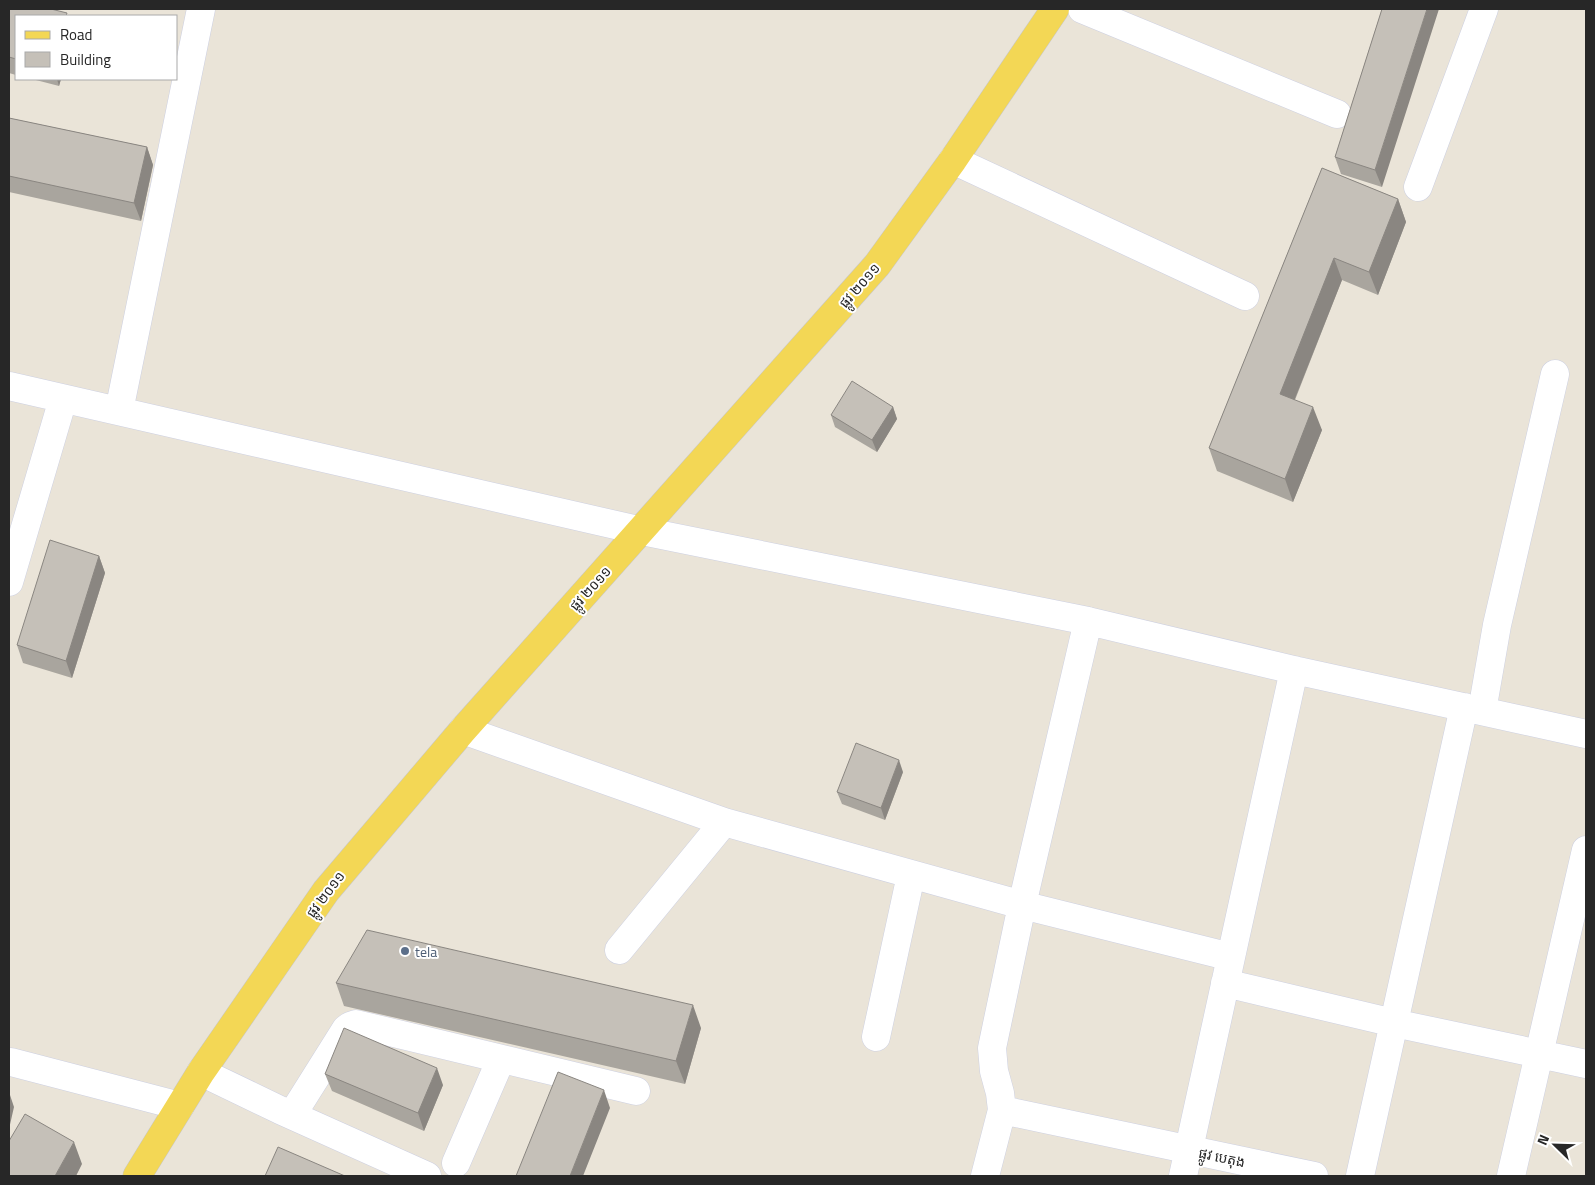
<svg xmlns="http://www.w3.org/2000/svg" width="1595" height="1185" font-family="'Titillium Web','Noto Sans Khmer',sans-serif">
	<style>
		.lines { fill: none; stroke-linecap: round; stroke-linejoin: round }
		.minor-casing { stroke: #cdd0e1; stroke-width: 29 }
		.major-casing { stroke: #c7c7c7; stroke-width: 29 }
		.minor { stroke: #fff; stroke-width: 28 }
		.major { stroke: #f3d755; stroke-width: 28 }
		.wall { fill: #a9a59e }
		.shaded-wall { fill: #8a8681 }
		.building { fill: #c5c0b8; stroke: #8a8681 }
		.service-dot { fill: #5c6f8a; stroke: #fff; stroke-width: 2 }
		.labels { text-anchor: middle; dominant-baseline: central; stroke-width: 4; stroke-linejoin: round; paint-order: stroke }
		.street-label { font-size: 14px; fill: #272727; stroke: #fff }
		.service-label { font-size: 14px; fill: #4e5e75; stroke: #fff; text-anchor: start }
	</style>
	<rect width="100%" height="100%" fill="#eae4d8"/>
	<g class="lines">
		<defs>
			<path id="minor" d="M1082,9L1337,114
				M953,160L1245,296
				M1418,187L1484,9
				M9,386L642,531L1088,621L1294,670L1586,734
				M119,411L201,9
				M9,582L63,399
				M1482,711L1497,625L1555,374
				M463,730L724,822L1022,905L1231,957
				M619,950L724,822
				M1225,983L1394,1023L1586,1064
				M876,1037L911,875
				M11,1062L180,1106
				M201,1072L280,1110L427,1176
				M1002,1110L1314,1176
				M292,1115L346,1029L350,1026L356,1024L636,1091
				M456,1163L501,1059
				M985,1176L1002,1110L1000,1093L994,1071L992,1048L1022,905L1088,621
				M1183,1176L1294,670
				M1360,1176L1464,707
				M1511,1176L1586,850"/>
			<path id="major" d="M137,1176L201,1072L326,891L463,730L877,265L953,160L1055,9"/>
		</defs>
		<use href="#minor" class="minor-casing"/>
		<use href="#major" class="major-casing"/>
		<use href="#minor" class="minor"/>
		<use href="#major" class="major"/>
	</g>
	<path class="wall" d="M9,9L16,16V75L9,73Z
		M1382,9V187L1341,174L1335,157Z
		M32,79H61L59,86Z
		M9,118L147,147L153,165L141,221L9,192Z
		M1322,168L1398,199L1406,222L1378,295L1342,280L1295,400L1322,430L1293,502L1217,471L1209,448Z
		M893,407L897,419L877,452L835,427L831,415Z
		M99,556L105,573L72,678L23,663L17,645Z
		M903,772L885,820L842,804L837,792Z
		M336,983L701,1028L685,1084L344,1006Z
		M325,1074L443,1085L424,1131L332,1091Z"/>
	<path class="shaded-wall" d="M1427,9H1439L1382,187L1375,170Z
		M57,79H61L59,86Z
		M147,147L153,165L141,221L134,203Z
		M1398,199L1406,222L1378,295L1369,272Z
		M1334,258L1342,280L1288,416L1280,394Z
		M893,407L897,419L877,452L872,440Z
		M1313,407L1322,430L1293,502L1285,479Z
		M99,556L105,573L72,678L66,661Z
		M899,760L903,772L885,820L881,808Z
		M693,1005L701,1028L685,1084L676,1061Z
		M437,1068L443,1085L424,1131L418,1113Z
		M604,1090L610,1108L583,1176H570Z
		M10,1095L14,1107L9,1129V1099Z
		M74,1142L82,1164L76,1176H55Z"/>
	<path class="building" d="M9,9H51L67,13L66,16H16V59L9,57Z
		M1382,9H1427L1375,170L1335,157Z
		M9,118L147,147L134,203L9,176Z
		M1322,168L1398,199L1369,272L1334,258L1280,394L1313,407L1285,479L1209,448Z
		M852,381L893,407L872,440L831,415Z
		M50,540L99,556L66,661L17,645Z
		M856,743L899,760L881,808L837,792Z
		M367,930L693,1005L676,1061L336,983Z
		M344,1028L437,1068L418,1113L325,1074Z
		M558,1072L604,1090L570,1176H516Z
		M25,1114L74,1142L55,1176H9V1141Z
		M278,1147L345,1176H265Z"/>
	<circle class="service-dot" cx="405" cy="951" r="5"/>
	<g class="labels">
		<g class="street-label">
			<text transform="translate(859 285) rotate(-49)">ផ្លូវ ២០១១</text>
			<text transform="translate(590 588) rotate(-48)">ផ្លូវ ២០១១</text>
			<text transform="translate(325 894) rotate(-53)">ផ្លូវ ២០១១</text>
			<text transform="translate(1222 1157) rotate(12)">ផ្លូវ បេតុង</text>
		</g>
		<g class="service-label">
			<text x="415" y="951">tela</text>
		</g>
	</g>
	<rect width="1595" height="1185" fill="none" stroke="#272727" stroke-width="20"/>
	<rect x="15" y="15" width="162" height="65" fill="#ffffff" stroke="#a9a9a9"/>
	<rect x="25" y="31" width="25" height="8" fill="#f3d755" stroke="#a9a9a9"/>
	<text x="60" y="40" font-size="15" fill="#272727">Road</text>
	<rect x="25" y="52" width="25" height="15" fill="#c5c0b8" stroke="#a9a9a9"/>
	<text x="60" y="65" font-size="15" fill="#272727">Building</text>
	<g transform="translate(1555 1145) rotate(293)" stroke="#ffffff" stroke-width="4" paint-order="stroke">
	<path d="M0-4L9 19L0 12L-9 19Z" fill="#272727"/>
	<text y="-8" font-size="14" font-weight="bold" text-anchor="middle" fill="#272727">N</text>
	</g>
</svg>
